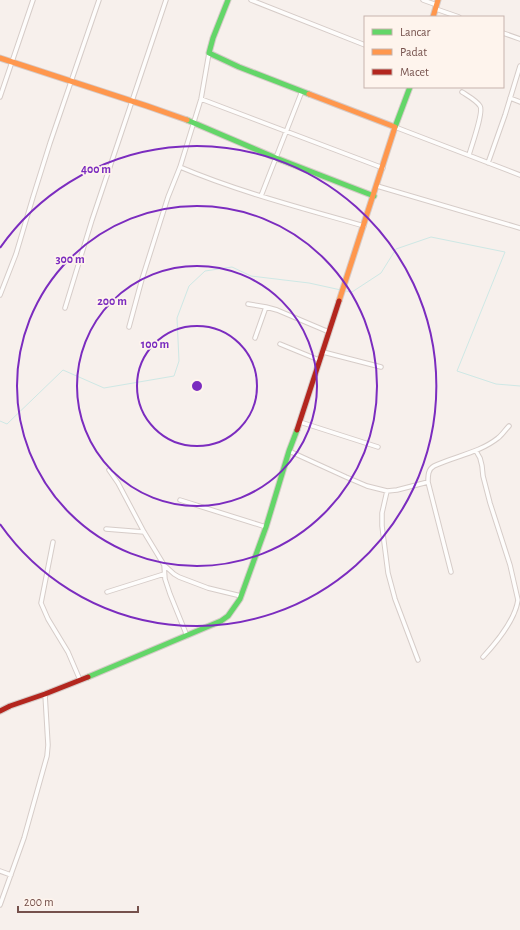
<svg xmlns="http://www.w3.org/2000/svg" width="520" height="930" font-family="'Alegreya Sans',sans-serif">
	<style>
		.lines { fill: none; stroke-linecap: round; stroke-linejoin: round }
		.stream { stroke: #cee8e5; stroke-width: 1 }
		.street-casing { stroke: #d6ccc8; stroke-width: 5.5 }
		.fast-casing { stroke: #d6cbc8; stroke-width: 7 }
		.slow-casing { stroke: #d6cbc8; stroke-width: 7 }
		.jam-casing { stroke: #d6cbc8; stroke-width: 7 }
		.street { stroke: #fefdfc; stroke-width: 3.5 }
		.fast { stroke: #63d668; stroke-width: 5 }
		.slow { stroke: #ff974d; stroke-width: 5 }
		.jam { stroke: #b3261e; stroke-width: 5 }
		.ring { fill: none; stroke: #7b2cbf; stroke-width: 2 }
		.centre { fill: #7b2cbf; stroke: #fef4ed; stroke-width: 2 }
		.ring-label { font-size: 12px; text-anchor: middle; font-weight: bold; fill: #7b2cbf; stroke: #fef4ed; stroke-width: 3.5; stroke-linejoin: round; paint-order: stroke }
	</style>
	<rect width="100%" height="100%" fill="#f7f0ec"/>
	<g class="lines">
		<path class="stream" d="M346,291L352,292L381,273L396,249L431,237L505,252L457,371L496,384L520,386
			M0,421L7,424L63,370L104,388L174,376L179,361L177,318L189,286L205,271L232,267L251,276L309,283L341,290"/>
		<defs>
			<path id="street" d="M251,0L365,45
				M423,0L437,5
				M436,9L459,17
				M503,33L520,39
				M462,92C468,96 476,100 480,106C484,112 471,147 469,155
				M0,97L33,0
				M510,98L520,102
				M201,99L383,168
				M395,127L520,175
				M488,163L505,115L520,66
				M180,167C239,192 302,208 364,226
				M377,186L520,228
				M261,196L302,91
				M0,295L16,254L33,197L50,143L99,0
				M248,304L266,307L277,310L329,332
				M65,308L92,220L166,0
				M129,327L142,279L168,197L180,167L201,99L209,53
				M255,338L266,307
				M280,344L319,360
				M323,352L381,367
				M300,422L378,447
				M289,451L346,477L367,486L387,491L397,490L428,482
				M476,451L480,458L482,466L483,476L490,503L510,565L518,600C515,620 496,643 483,657
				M109,470L118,483L144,532L164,565L165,579L170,594L187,636
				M387,491L382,513V526L388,573L395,599L418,660
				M180,500L266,527
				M106,529L144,532
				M53,542L41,603L48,619L68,652L80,680
				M164,565L174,574L179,577L208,588L241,596
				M451,572L428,482C428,476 428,469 434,466C455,456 479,453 498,438C502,435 505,430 509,426
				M107,592L164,574
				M0,871L11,875
				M0,905L24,838L47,756L48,745L45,694"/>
			<path id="fast" d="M228,0L213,38L209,53L239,67L309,94
				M187,120L276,158L374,196
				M395,127L410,87
				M88,677L221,621L228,616L240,599L266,527L289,451L297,430"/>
			<path id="slow" d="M433,17L438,0
				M0,58L147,106L187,120
				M309,94L395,127L339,301"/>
			<path id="jam" d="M297,430L339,301
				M0,711L10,706L45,694L88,677"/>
		</defs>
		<use href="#street" class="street-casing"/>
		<use href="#fast" class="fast-casing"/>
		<use href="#slow" class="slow-casing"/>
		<use href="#jam" class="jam-casing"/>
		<use href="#street" class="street"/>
		<use href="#fast" class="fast"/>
		<use href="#slow" class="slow"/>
		<use href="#jam" class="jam"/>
	</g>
	<g class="ring">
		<circle cx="197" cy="386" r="60"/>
		<circle cx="197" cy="386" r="120"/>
		<circle cx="197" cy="386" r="180"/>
		<path d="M0 248A240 240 0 1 1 0 524"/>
	</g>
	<circle cx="197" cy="386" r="6" class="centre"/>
	<g class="ring-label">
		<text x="96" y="173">400 m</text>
		<text x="70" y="263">300 m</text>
		<text x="112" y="305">200 m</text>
		<text x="155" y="348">100 m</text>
	</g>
	<rect x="364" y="16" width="140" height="72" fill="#fef4ed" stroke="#c7b3ad"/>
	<rect x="372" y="29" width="20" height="6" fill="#63d668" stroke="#c7b3ad"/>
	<text x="400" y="36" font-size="12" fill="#75514c">Lancar</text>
	<rect x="372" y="49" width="20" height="6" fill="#ff974d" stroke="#c7b3ad"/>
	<text x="400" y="56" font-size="12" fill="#75514c">Padat</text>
	<rect x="372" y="69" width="20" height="6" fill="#b3261e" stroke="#c7b3ad"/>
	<text x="400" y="76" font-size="12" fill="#75514c">Macet</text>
	<path d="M18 906v6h120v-6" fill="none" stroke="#75514c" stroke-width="2"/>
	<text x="24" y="906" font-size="12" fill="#75514c" stroke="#fef4ed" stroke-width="3" paint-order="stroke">200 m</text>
</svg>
